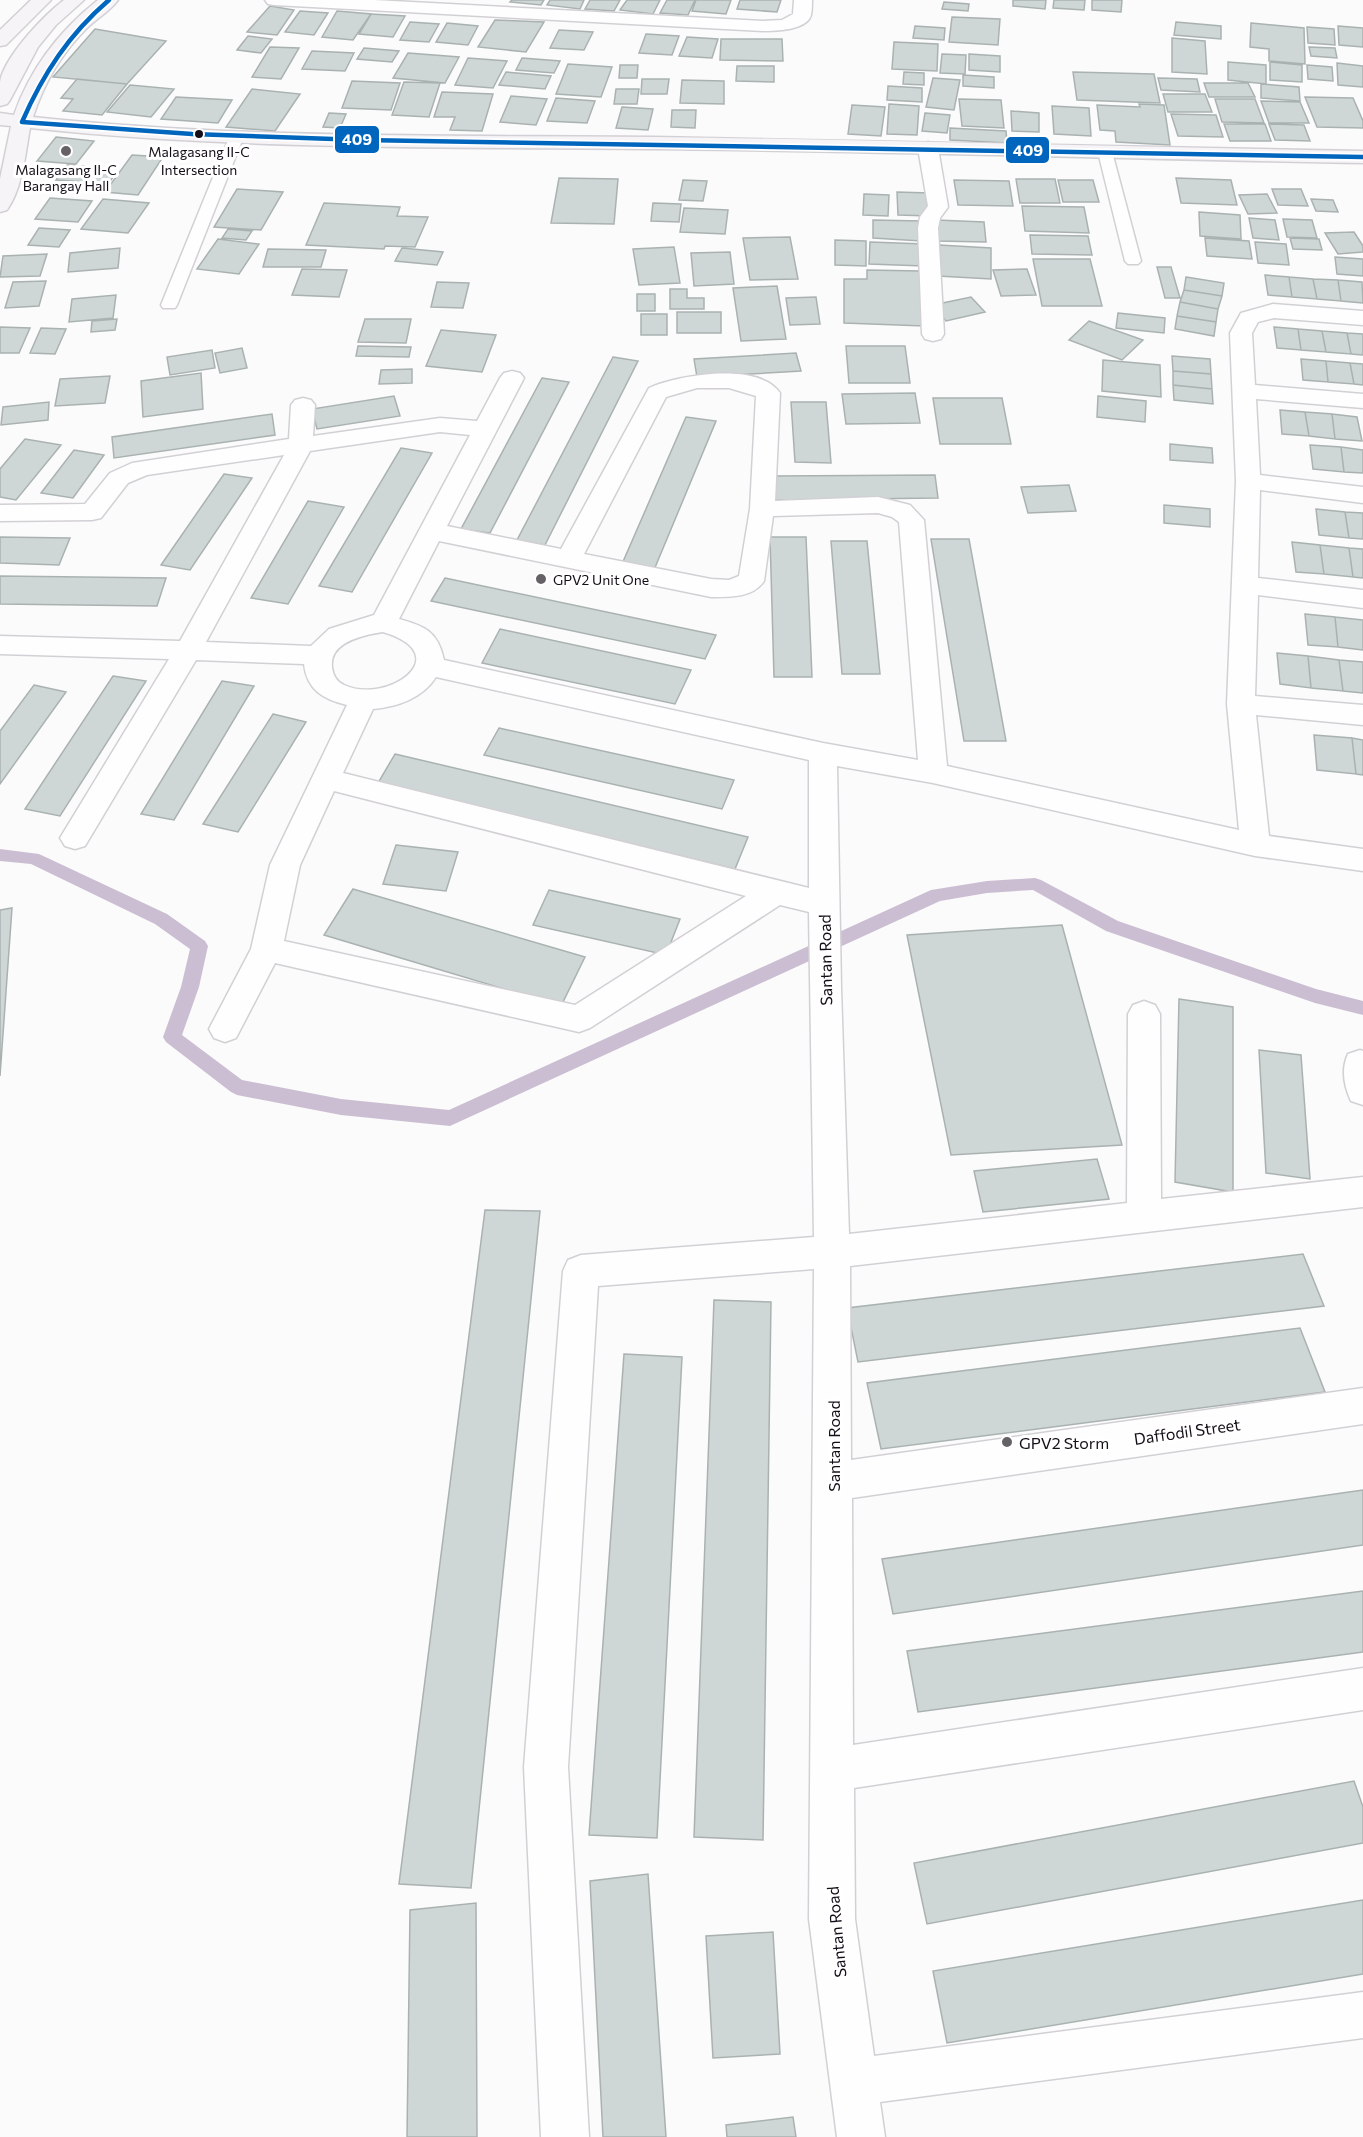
<svg xmlns="http://www.w3.org/2000/svg" width="1363" height="2137" font-family="Commissioner,sans-serif">
	<style>
		.lines { fill: none; stroke-linecap: round; stroke-linejoin: round }
		.stream { fill: #cbbed2; fill-rule: evenodd }
		.building { fill: #ced7d6; stroke: #aab2b1; stroke-width: 1.5 }
		.lane-casing { stroke: #d3d0d5; stroke-width: 3 }
		.street-casing { stroke: #d3d0d5; stroke-width: 3 }
		.secondary-casing { stroke: #d3d0d5; stroke-width: 3 }
		.lane { fill: #fefefe; fill-rule: evenodd }
		.street { fill: #fefefe; fill-rule: evenodd }
		.secondary { fill: #f7f4f8; fill-rule: evenodd }
		.bus-1-casing { stroke: #fff; stroke-width: 8 }
		.bus-1 { stroke: #0065bd; stroke-width: 4.5 }
		.bus-dot { fill: #150e18; stroke: #fff; stroke-width: 2 }
		.poi-dot { fill: #666167; stroke: #fff; stroke-width: 2 }
		.labels { text-anchor: middle; dominant-baseline: central; stroke-width: 6; stroke-linejoin: round; paint-order: stroke }
		.bus-label { font-size: 14px; fill: #150e18; stroke: #fff }
		.far-poi-label { font-size: 14px; fill: #150e18; stroke: #fff }
		.street-label { font-size: 16px; fill: #150e18; stroke: #fff }
		.poi-label { font-size: 16px; fill: #150e18; stroke: #fff; text-anchor: start }
		.line-badge { stroke: #fff; stroke-width: 2 }
		.badge-label { font-size: 16px; text-anchor: middle; font-weight: bold; fill: #fff }
	</style>
	<rect width="100%" height="100%" fill="#fbfbfb"/>
	<g class="lines">
		<path class="stream" d="M0,849L39,854L167,914L205,941L208,946L199,987L182,1035L242,1080L341,1099L449,1110L931,890L987,881L1035,878L1041,880L1118,921L1316,989L1363,1001V1015L1315,1003L1106,931L1033,890L987,893L940,901L450,1126L341,1115L237,1095L231,1092L166,1042L163,1037L181,987L190,949L155,924L31,864L0,861Z"/>
	</g>
	<path class="building" d="M512,0H544L541,5L510,2Z
		M550,0H584L580,9L547,5Z
		M590,0H620L614,11L585,9Z
		M627,0H660L653,14L620,10Z
		M667,0H695L688,15L660,13Z
		M696,0H731L726,14L692,11Z
		M740,0H781L777,12L737,9Z
		M1013,0H1046L1045,9L1013,6Z
		M1054,0H1085L1084,10L1053,8Z
		M1092,0H1122L1121,12L1092,10Z
		M944,2L969,4L968,11L942,9Z
		M270,6L294,10L277,35L247,32Z
		M300,11L328,13L314,35L285,32Z
		M337,11L371,14L353,40L322,37Z
		M371,14L405,16L393,37L359,34Z
		M952,17L1000,19L998,45L949,42Z
		M495,20L544,22L526,52L478,47Z
		M410,22L439,24L429,42L400,40Z
		M1176,22L1221,26V39L1174,35Z
		M447,23L478,26L468,45L436,42Z
		M1251,23L1304,28L1305,64L1269,61V49L1250,47Z
		M915,26L945,28L944,40L913,38Z
		M1338,26L1363,28V47L1339,45Z
		M1307,27L1334,29L1335,45L1308,43Z
		M95,29L166,41L127,84L53,77Z
		M559,30L593,32L584,50L550,48Z
		M646,34L679,36L672,55L639,53Z
		M248,36L272,39L261,53L237,50Z
		M687,37L718,39L712,58L679,56Z
		M1172,38L1205,41L1207,74L1172,72Z
		M721,39H782L783,61L720,60Z
		M894,42L938,44L937,71L892,69Z
		M270,47L299,48L281,79L252,77Z
		M1309,47L1335,48L1337,58L1311,56Z
		M364,48L399,51L392,62L357,59Z
		M312,51L354,53L345,71L302,69Z
		M408,53L459,57L445,83L393,78Z
		M942,54L966,55L965,74L940,73Z
		M969,54L1000,56V72L969,70Z
		M468,58L507,61L493,88L455,85Z
		M522,58L560,61L554,73L516,70Z
		M1228,62L1266,65V84L1228,80Z
		M1270,62L1302,65V82L1270,80Z
		M1337,63L1363,66V87L1338,85Z
		M568,64L612,67L601,97L556,94Z
		M620,65H638L637,78H619Z
		M1307,65L1332,67L1333,81L1308,79Z
		M737,66H774V82L736,81Z
		M506,72L551,76L545,89L499,85Z
		M904,72L924,73V85L903,84Z
		M1073,72L1154,74L1160,103L1077,100Z
		M963,75L994,77V88L963,86Z
		M933,78L960,80L954,110L926,107Z
		M1158,78L1197,79L1200,92L1161,90Z
		M77,79L127,84L102,115L63,111L73,99L61,98Z
		M642,79H669L667,94H641Z
		M682,80L724,81V104L680,103Z
		M352,81L400,83L391,110L342,108Z
		M404,82L440,83L429,117L392,115Z
		M1204,83H1248L1255,97H1209Z
		M1261,84L1299,87L1300,101L1261,98Z
		M130,85L174,89L151,117L107,112Z
		M888,86L922,88V102L887,100Z
		M252,89L300,94L275,131L226,127Z
		M616,89H639L637,104H614Z
		M442,92L493,94L482,131L450,130L455,117H434Z
		M1163,94H1205L1212,112H1168Z
		M511,96L547,99L536,125L500,122Z
		M176,97L232,100L218,123L161,119Z
		M1305,97L1353,98L1363,121V128L1317,127Z
		M556,98L595,101L587,123L547,121Z
		M959,99L1001,100L1004,128L962,126Z
		M1215,99H1255L1264,123L1222,122Z
		M1261,101L1300,102L1309,123H1269Z
		M889,104L919,106L917,135L887,134Z
		M1139,104L1164,105L1170,145L1116,142L1115,131L1100,130L1097,105L1140,107Z
		M852,105L885,107L881,136L848,134Z
		M1052,106L1089,108L1091,136L1054,134Z
		M622,107L653,109L648,130L616,128Z
		M672,110H696L695,128L671,127Z
		M1011,111L1039,113V132L1012,131Z
		M329,113L346,114L340,128L323,127Z
		M925,113L950,115L947,133L922,131Z
		M1171,114L1216,115L1223,137L1178,136Z
		M1224,124H1265L1271,141H1230Z
		M1269,124L1304,125L1310,141L1275,140Z
		M950,128L1006,131L1007,143L950,140Z
		M56,137L94,141L76,164L37,161Z
		M132,155L163,157L138,195L105,192Z
		M67,165L96,167L86,182L56,180Z
		M96,171L116,173L106,187L85,185Z
		M559,178L618,179L614,224L551,223Z
		M1176,178L1231,180L1237,205L1181,203Z
		M1016,179H1055L1060,203H1020Z
		M683,180L707,181L703,201L679,200Z
		M954,180L1009,181L1013,206L958,205Z
		M1058,180H1093L1099,202H1063Z
		M237,189L283,192L261,230L214,227Z
		M1272,189H1301L1308,206L1278,205Z
		M897,192L929,193L930,216L898,215Z
		M864,194L889,195L888,216L863,215Z
		M1267,194L1277,213L1248,214L1239,195Z
		M50,198L92,201L78,222L35,219Z
		M103,199L149,203L128,233L81,229Z
		M1311,199L1333,200L1338,212L1316,211Z
		M324,203L400,207L397,216L428,217L415,247L385,246L384,249L306,245Z
		M653,203L681,204L679,222L651,221Z
		M1022,206L1084,207L1089,233L1025,231Z
		M684,208L728,210L725,234L680,232Z
		M1199,212L1240,215L1241,239L1200,236Z
		M1249,218L1275,220L1279,240L1253,238Z
		M1283,219L1312,220L1317,238L1287,237Z
		M873,220L921,221V241L873,238Z
		M936,220L984,222L986,242L937,241Z
		M39,228L70,230L59,247L28,245Z
		M228,229L252,231L246,240L222,238Z
		M1354,232L1363,246V252L1338,254L1325,233Z
		M1030,235L1088,236L1092,255L1032,254Z
		M790,237L798,279L750,280L743,238Z
		M1205,238L1249,241L1252,259L1207,256Z
		M1290,238L1319,239L1322,250L1293,249Z
		M218,239L259,244L239,274L197,269Z
		M835,240L866,241V266L835,265Z
		M870,242L924,244V266L869,264Z
		M1255,242L1286,244L1289,265L1258,263Z
		M939,245L991,248V279L938,276Z
		M674,247L680,283L639,285L633,249Z
		M120,248L118,268L68,272L70,253Z
		M402,248L443,252L437,265L395,261Z
		M268,249L326,250L321,267H263Z
		M730,252L734,284L694,286L691,253Z
		M47,254L40,276L0,277L3,256Z
		M1335,257L1363,259V276L1337,274Z
		M1033,259H1090L1102,306H1042Z
		M1157,267H1171L1180,298H1165Z
		M302,269L347,270L339,297L292,295Z
		M1027,269L1036,295L1001,296L993,270Z
		M867,270L920,271L924,326L844,323V279H867Z
		M1265,275L1289,277L1292,297L1268,295Z
		M1186,277L1224,283L1222,296L1184,290Z
		M1289,277L1313,279L1317,299L1292,297Z
		M1313,279L1338,280L1341,301L1317,299Z
		M1338,280L1362,282L1363,303L1341,301Z
		M46,281L39,306L5,308L13,282Z
		M437,282L469,283L463,308L431,307Z
		M777,286L786,339L741,341L733,288Z
		M670,289H687V298H704V309H670Z
		M1184,290L1222,296L1218,309L1180,302Z
		M637,294H655V311H637Z
		M116,295L113,318L69,322L72,299Z
		M816,297L820,324L790,325L786,298Z
		M971,297L985,312L946,321L933,305Z
		M1180,302L1218,309L1216,322L1177,316Z
		M677,312H721V333H677Z
		M1118,313L1165,318L1164,333L1116,328Z
		M641,314H667V335H641Z
		M1177,316L1216,322L1214,336L1175,329Z
		M117,319L115,330L91,332L92,321Z
		M365,319H411L406,343L358,342Z
		M1089,321L1143,340L1122,360L1069,340Z
		M0,327L30,328L19,353H0Z
		M1274,327L1298,329L1301,350L1277,348Z
		M41,328L66,329L55,354L30,353Z
		M1298,329L1322,331L1326,352L1301,350Z
		M441,330L496,335L482,372L426,366Z
		M1322,331L1347,333L1351,354L1326,352Z
		M1347,333L1363,334V355L1351,354Z
		M358,346L411,347L409,357L356,356Z
		M846,346H905L910,383H849Z
		M242,348L247,368L220,373L215,353Z
		M212,350L215,368L170,375L167,357Z
		M796,353L801,371L697,377L694,359Z
		M1172,356L1210,359L1211,374L1173,371Z
		M613,357L638,361L545,545L517,540Z
		M1301,359L1326,361L1328,382L1303,380Z
		M1103,360L1160,365L1161,397L1102,391Z
		M1326,361L1350,363L1354,384L1328,382Z
		M1350,363L1363,364V385L1354,384Z
		M412,369V383L379,384L381,370Z
		M1173,371L1211,374L1212,389L1173,385Z
		M201,373L203,409L143,417L141,381Z
		M110,376L105,403L55,406L60,379Z
		M542,378L569,382L490,533L461,529Z
		M1173,385L1212,389L1213,404L1174,400Z
		M915,393L920,423L846,424L842,394Z
		M394,396L400,416L317,429L312,409Z
		M1098,396L1146,401L1145,422L1097,417Z
		M933,398H1002L1011,444H940Z
		M49,402L48,420L1,425L3,407Z
		M791,402H826L831,463L795,462Z
		M1280,410L1305,412L1309,436L1282,434Z
		M1305,412L1332,414L1335,439L1309,436Z
		M272,414L275,435L114,458L112,437Z
		M1332,414L1357,417L1362,441L1335,439Z
		M686,417L716,421L654,570L622,564Z
		M25,439L61,445L16,500L0,497V469Z
		M1170,444L1212,448L1213,463L1170,460Z
		M1310,445L1341,447L1344,472L1313,469Z
		M1341,447L1363,450V473L1344,472Z
		M401,448L432,453L352,592L319,586Z
		M74,450L104,455L73,498L41,493Z
		M224,474L252,478L190,570L161,565Z
		M935,475L938,498L775,500L773,476Z
		M1069,485L1076,511L1028,513L1021,487Z
		M308,501L344,507L288,604L251,598Z
		M1164,505L1210,509V527L1164,523Z
		M1316,509L1345,512L1349,538L1319,535Z
		M1345,512L1363,513V539L1349,538Z
		M0,537L70,538L59,565L0,563Z
		M770,537H806L812,677H774Z
		M931,539H969L1006,741H964Z
		M831,541H867L880,674H842Z
		M1292,542L1320,545L1324,574L1296,572Z
		M1320,545L1349,548L1353,577L1324,574Z
		M1349,548L1363,549V578L1353,577Z
		M0,576L166,578L157,606L0,604Z
		M445,578L716,635L705,659L431,601Z
		M1305,614L1335,617L1338,647L1308,645Z
		M1335,617L1363,620V650L1338,647Z
		M500,629L691,670L675,704L482,663Z
		M1277,653L1308,656L1311,688L1280,684Z
		M1308,656L1339,660L1343,691L1311,688Z
		M1339,660L1363,662V693L1343,691Z
		M113,676L146,681L60,816L25,809Z
		M222,681L254,686L174,820L141,814Z
		M34,685L66,692L0,784V731Z
		M273,714L306,722L238,832L203,824Z
		M499,728L734,780L722,809L484,755Z
		M1314,735L1352,738L1356,774L1317,770Z
		M1352,738L1363,740V775L1356,774Z
		M395,754L748,837L735,869L378,783Z
		M396,845L458,852L446,891L383,884Z
		M353,889L585,957L561,1006L324,935Z
		M549,890L680,919L666,955L533,925Z
		M12,908L0,1076V910Z
		M1062,925L1122,1145L951,1155L907,935Z
		M1179,999L1233,1007V1192L1175,1182Z
		M1259,1050L1301,1055L1310,1179L1266,1173Z
		M1097,1159L1109,1199L983,1212L974,1171Z
		M485,1210L540,1211L471,1888L399,1884Z
		M1303,1254L1324,1306L858,1362L847,1308Z
		M714,1300L771,1302L763,1840L694,1837Z
		M1300,1328L1325,1392L881,1449L867,1383Z
		M624,1354L682,1357L657,1838L589,1835Z
		M1363,1490V1545L893,1614L882,1559Z
		M1363,1591V1652L918,1712L907,1651Z
		M1354,1781L1363,1807V1843L927,1924L914,1863Z
		M648,1874L666,2137H603L590,1881Z
		M1363,1900V1974L947,2043L933,1971Z
		M476,1903L477,2137H407L410,1910Z
		M773,1932L780,2054L713,2058L706,1936Z
		M793,2117L796,2137H727L726,2125Z"/>
	<g class="lines">
		<defs>
			<path id="lane" d="M236,134L243,138L177,305L175,308H163L161,305L229,138Z
				M1105,148L1112,152L1141,261L1138,264H1128L1125,261L1098,152Z"/>
			<path id="street" d="M265,0H374L763,21L782,20L793,14L794,0H812C812,4 812,10 811,15C807,30 776,31 763,31L274,5L268,4Z
				M928,142L935,144L938,148L948,207L940,218L938,228L944,334L941,339L933,341L925,339L922,334L918,228L920,217L928,206L918,148L921,144Z
				M1273,304L1363,311V325L1274,318L1258,322L1252,333L1255,385L1363,394V408L1256,399L1260,475L1363,487V503L1260,490L1258,578L1363,590V608L1258,595L1255,696L1363,705V725L1256,715L1269,836L1363,849V871L1255,856L933,783L837,766L841,988L849,1234L1127,1203L1128,1014L1133,1005L1144,1001L1155,1005L1160,1014L1161,1199L1363,1177V1207L850,1266L851,1460L1363,1388V1424L852,1498L853,1745L1363,1668V1710L854,1788L855,1919L874,2056L1363,1992V2038L880,2102L885,2137H837L809,1919L814,1269L598,1286L568,1767L589,2137H541L524,1767L563,1271L568,1260L581,1255L814,1237L809,912L780,905L590,1028L579,1032L275,963L236,1038L225,1042L214,1038L209,1029L251,949L270,865L347,705C323,699 307,690 304,664L196,660L85,846L75,849L65,846L60,838L169,659L0,654V636L180,641L284,455L147,475L128,483L101,518L92,520L0,521V505L85,504L110,473L132,463L289,439L291,405L295,400L303,398L311,400L315,405L313,436L440,418L477,421L500,378L504,373L512,371L520,373L524,378L447,526L561,549L649,388C678,375 758,361 780,393L775,501L878,497L910,505L924,520L947,766L1239,830L1227,704L1236,481L1230,333L1241,313ZM697,388H729L756,396L750,509L739,576L729,580L711,579L584,554L666,397ZM440,432L470,435L374,615L329,629L311,646L206,642L310,451ZM878,513L892,517L899,522L918,760L823,743L444,660C438,631 424,626 399,619L439,541L711,597C729,597 753,598 764,581L773,516ZM383,632C459,655 387,705 344,685C337,682 333,676 332,667C329,642 363,635 383,632ZM436,677L809,760V888L343,773L373,709C397,707 423,698 436,677ZM334,791L746,896L575,1005L284,941L300,865Z
				M1360,1050L1363,1051V1105L1351,1101C1344,1086 1341,1069 1348,1054Z"/>
			<path id="secondary" d="M31,0H51L6,45L0,46V30Z
				M64,0H84L56,25L38,47L10,100L7,104L0,106C0,98 0,89 0,82C4,57 44,15 64,0Z
				M98,0H118C110,11 96,19 86,29C61,54 44,83 33,117C240,139 447,135 654,137C891,140 1127,147 1363,151V163C1126,159 889,151 653,149C445,147 237,150 30,128C25,155 23,187 7,210L0,212V179L11,126L0,125V113L14,115C30,69 60,30 98,0Z"/>
		</defs>
		<use href="#lane" class="lane-casing"/>
		<use href="#street" class="street-casing"/>
		<use href="#secondary" class="secondary-casing"/>
		<use href="#lane" class="lane"/>
		<use href="#street" class="street"/>
		<use href="#secondary" class="secondary"/>
		<defs>
			<path id="bus-1" d="M22,122L192,134L362,140L1363,157
				M22,122C43,74 69,34 109,0"/>
		</defs>
		<use href="#bus-1" class="bus-1-casing"/>
		<use href="#bus-1" class="bus-1"/>
	</g>
	<circle class="bus-dot" cx="199" cy="134" r="5"/>
	<g class="poi-dot">
		<circle cx="66" cy="151" r="6"/>
		<circle cx="541" cy="579" r="6"/>
		<circle cx="1007" cy="1442" r="6"/>
	</g>
	<g class="labels">
		<g class="bus-label">
			<text x="199" y="151">Malagasang II-C<tspan x="199" dy="18">Intersection</tspan></text>
		</g>
		<g class="far-poi-label">
			<text x="66" y="169">Malagasang II-C<tspan x="66" dy="16">Barangay Hall</tspan></text>
			<text x="553" y="579" text-anchor="start">GPV2 Unit One</text>
		</g>
		<g class="street-label">
			<text transform="translate(825 960) rotate(-91)">Santan Road</text>
			<text transform="translate(1187 1431) rotate(-8)">Daffodil Street</text>
			<text transform="translate(833 1446) rotate(-90)">Santan Road</text>
			<text transform="translate(836 1932) rotate(-95)">Santan Road</text>
		</g>
		<g class="poi-label">
			<text x="1019" y="1442">GPV2 Storm</text>
		</g>
	</g>
	<g class="line-badge">
		<rect x="334" y="125" width="46" height="29" rx="6" fill="#0065bd"/>
		<rect x="1005" y="136" width="45" height="28" rx="6" fill="#0065bd"/>
	</g>
	<g class="badge-label">
		<text x="357" y="145">409</text>
		<text x="1028" y="156">409</text>
	</g>
</svg>
